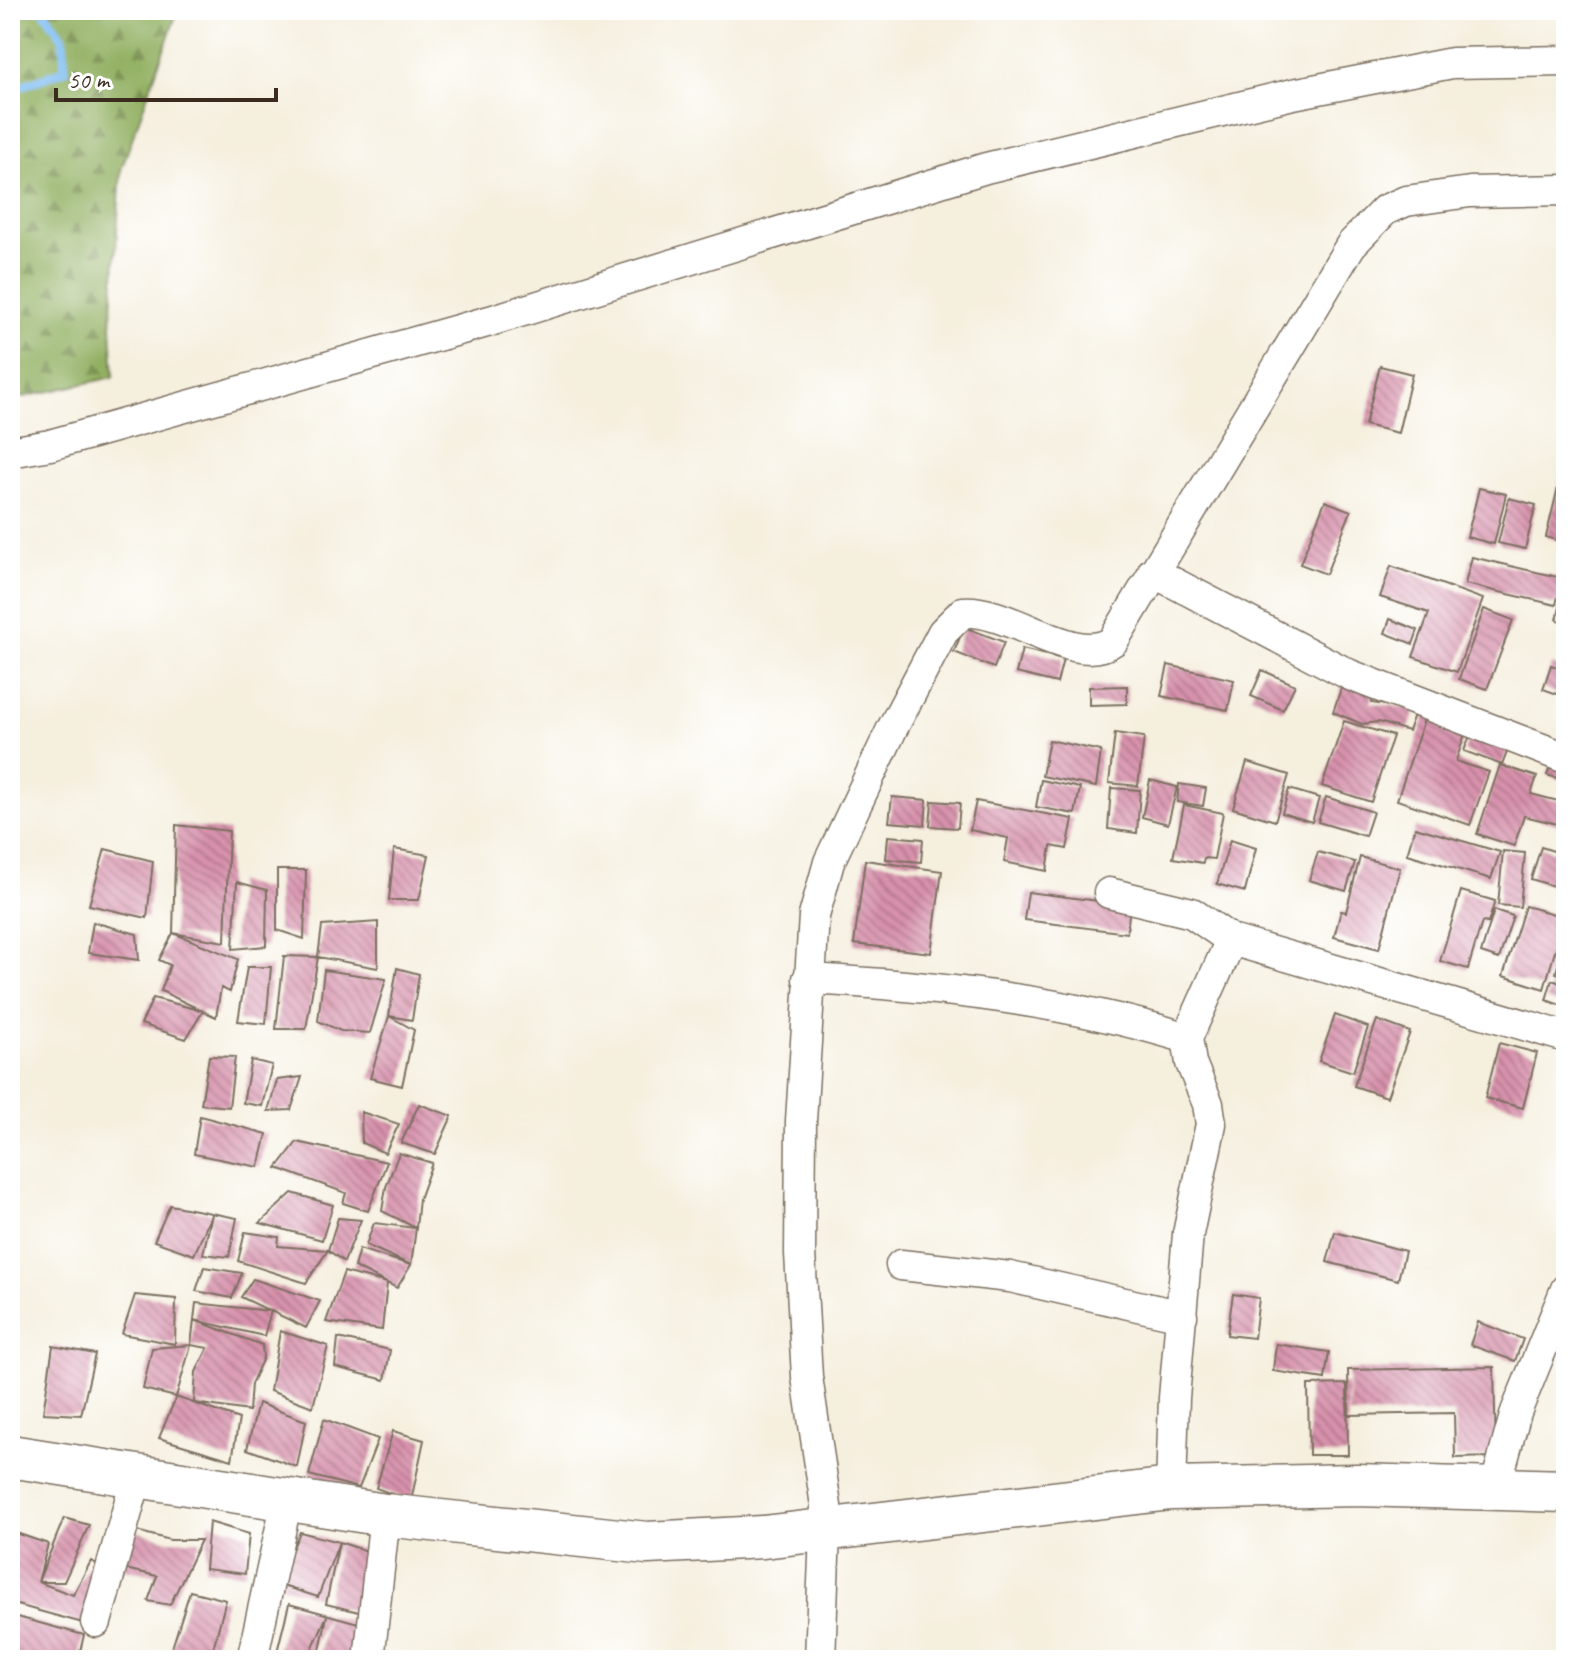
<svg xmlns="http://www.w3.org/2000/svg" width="1576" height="1670" font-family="Caveat,sans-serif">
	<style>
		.forest { fill: url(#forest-firs); stroke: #666d40; stroke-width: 2 }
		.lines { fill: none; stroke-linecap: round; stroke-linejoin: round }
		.stream { stroke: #7fbef3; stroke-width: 9 }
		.building { fill: url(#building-back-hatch) }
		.street-casing { stroke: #7c6f61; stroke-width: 33 }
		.secondary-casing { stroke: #7c6f61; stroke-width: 45 }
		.street { stroke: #fff; stroke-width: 30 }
		.secondary { stroke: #fff; stroke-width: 42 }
	</style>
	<defs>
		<pattern id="forest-firs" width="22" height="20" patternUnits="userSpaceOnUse" patternTransform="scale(2)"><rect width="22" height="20" fill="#92b062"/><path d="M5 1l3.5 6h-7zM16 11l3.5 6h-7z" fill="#788f50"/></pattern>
		<pattern id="building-back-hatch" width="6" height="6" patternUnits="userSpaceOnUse" patternTransform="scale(2)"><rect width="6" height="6" fill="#d791ac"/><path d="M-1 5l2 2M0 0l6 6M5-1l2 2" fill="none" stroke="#b0778b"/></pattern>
	</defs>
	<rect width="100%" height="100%" fill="#fff"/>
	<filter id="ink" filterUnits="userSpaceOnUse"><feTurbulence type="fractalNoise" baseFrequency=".0125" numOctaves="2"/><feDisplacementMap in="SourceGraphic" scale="16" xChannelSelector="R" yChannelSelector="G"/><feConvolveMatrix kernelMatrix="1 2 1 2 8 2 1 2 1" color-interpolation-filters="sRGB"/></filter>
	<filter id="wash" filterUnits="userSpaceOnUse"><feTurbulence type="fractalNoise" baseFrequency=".006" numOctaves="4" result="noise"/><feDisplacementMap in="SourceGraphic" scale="32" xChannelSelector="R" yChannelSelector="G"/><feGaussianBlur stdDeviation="1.8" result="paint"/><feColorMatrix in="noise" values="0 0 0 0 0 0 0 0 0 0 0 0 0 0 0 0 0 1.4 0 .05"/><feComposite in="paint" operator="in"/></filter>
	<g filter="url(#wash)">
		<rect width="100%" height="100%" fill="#f5efde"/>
		<path class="forest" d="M10,10H178L121,170L111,326L114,377L10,400Z"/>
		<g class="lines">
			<path class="stream" d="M10,90L65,70L63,38L43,10"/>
		</g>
		<g id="blocks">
			<path class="building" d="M1380,366L1412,374L1398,433L1365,425Z
				M1560,479L1566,481V543L1546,537Z
				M1479,488L1506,494L1494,544L1467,537Z
				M1509,498L1536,505L1525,549L1498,543Z
				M1325,501L1351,511L1326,574L1300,564Z
				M1472,557L1562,578L1556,605L1465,584Z
				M1391,566L1483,599L1457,672L1413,657L1429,613L1380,597Z
				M1565,587H1566V622L1557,620Z
				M1484,609L1513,620L1487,689L1459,679Z
				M1390,619L1418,630L1413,644L1385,633Z
				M964,627L1004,642L994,668L954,652Z
				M1022,649L1063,659L1057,683L1016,673Z
				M1168,665L1234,680L1228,710L1161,696Z
				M1551,665L1566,670V697L1543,689Z
				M1262,670L1295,685L1283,710L1251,696Z
				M1344,680L1374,690L1371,703L1416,709L1408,731L1379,722L1362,724L1333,712Z
				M1127,686V704L1089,705V687Z
				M1428,708L1469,722L1456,761L1489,772L1470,825L1397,800Z
				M1344,721L1393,736L1371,802L1322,786Z
				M1473,728L1511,742L1502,765L1464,751Z
				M1115,733L1144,737L1138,786L1109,783Z
				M1049,740L1101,751L1096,787L1042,776Z
				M1247,762L1289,775L1275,821L1233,808Z
				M1552,762L1566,767V781L1547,775Z
				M1500,765L1537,777L1531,794L1566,803V826L1524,816L1514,846L1477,834Z
				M1041,780L1080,788L1075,814L1036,807Z
				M1150,780L1177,787L1168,824L1142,817Z
				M1179,784L1206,788L1203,806L1177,802Z
				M1111,788L1140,790L1137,833L1108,829Z
				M1289,789L1319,798L1312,822L1282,813Z
				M892,797L927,800L925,825L889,822Z
				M1326,797L1373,812L1365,836L1318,822Z
				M932,801L960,803L958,828L930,826Z
				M976,801L1073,819L1067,849L1051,846L1047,871L1004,862L1008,838L970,830Z
				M1184,805L1223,813L1214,859L1204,858L1203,863L1173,858Z
				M176,825L229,831L225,942L173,933Z
				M1415,827L1500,852L1491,879L1407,854Z
				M888,836L923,839L921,862L886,859Z
				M1230,840L1256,848L1245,892L1217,884Z
				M1541,847L1566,855V890L1531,879Z
				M105,849L153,861L147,918L89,905Z
				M394,849L429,855L419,900H389Z
				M1503,851L1525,853L1520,907L1498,905Z
				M1318,852L1355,862L1346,891L1309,880Z
				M1360,857L1400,868L1379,949L1334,937L1341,911L1346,912Z
				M865,860L942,871L931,953L854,944Z
				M277,870H306L304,939L277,930Z
				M237,882L267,890L266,946L233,949Z
				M1461,891L1495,901L1488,923L1482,922L1468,969L1440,961Z
				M1028,892L1130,905L1127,933L1024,920Z
				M1525,906L1565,917L1544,989L1503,976Z
				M1494,910L1513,916L1499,959L1481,953Z
				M93,922L137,934L139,960L88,953Z
				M378,922V968L318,957L322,926Z
				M173,933L238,959L230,992L221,988L216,1017L203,1011L186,1039L141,1024L153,998L203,1011L161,991L170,965L159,960Z
				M1566,933V975L1556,973Z
				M284,956L318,957L306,1029H276Z
				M247,967H271L266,1024L238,1021Z
				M397,968L419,974L412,1020L389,1016L414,1030L402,1086L370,1078L389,1016Z
				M324,970L386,979L370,1033L341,1031L318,1021Z
				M1552,980L1566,985V1007L1546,1000Z
				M1335,1015L1368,1027L1353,1072L1319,1061Z
				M1377,1020L1410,1032L1387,1097L1354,1086Z
				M1499,1043L1537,1053L1523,1108L1485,1098Z
				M209,1056L235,1057L229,1107L201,1104Z
				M251,1060L272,1065L262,1106L243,1103Z
				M302,1077L291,1110L268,1111L277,1080Z
				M419,1104L452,1116L435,1154L401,1143Z
				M361,1112L399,1124L385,1153L362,1143Z
				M200,1116L267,1134L259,1167L194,1154Z
				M297,1142L387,1162L368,1211L343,1203L346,1193L277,1168Z
				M399,1153L432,1163L419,1199L416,1228L382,1211L386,1187Z
				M292,1193L333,1205L322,1240L260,1223Z
				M170,1205L237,1218L229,1257L203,1254L212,1214L194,1255L154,1241Z
				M338,1218L361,1220L344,1262L328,1250Z
				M374,1223L416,1228L411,1265L397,1288L354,1267L359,1249L411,1265L366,1245Z
				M245,1232L279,1237L278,1246L328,1250L306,1283L238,1261Z
				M1335,1232L1405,1251L1398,1280L1327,1262Z
				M204,1267L242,1273L232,1298L196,1291Z
				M344,1272L387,1283L382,1330L326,1322Z
				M253,1279L320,1301L306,1328L271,1311L264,1336L194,1320L196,1303L270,1311L241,1297Z
				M1233,1294L1259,1298L1254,1338L1227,1335Z
				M135,1295L176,1299L175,1344L122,1334Z
				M194,1320L262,1345L263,1358L251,1384L249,1411L194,1403L196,1372L208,1348L191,1345Z
				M1478,1322L1523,1339L1515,1361L1470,1345Z
				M280,1331L328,1346L313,1407L270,1391Z
				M338,1338L390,1350L385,1380L335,1367Z
				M1276,1344L1329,1352L1325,1379L1273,1371Z
				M191,1345L176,1397L143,1389L152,1348Z
				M53,1346L95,1354L81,1415L43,1413Z
				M1494,1367L1496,1457L1455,1458L1454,1413L1349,1415L1348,1370Z
				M1347,1384L1348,1455H1309L1308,1385Z
				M176,1397L239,1419L232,1460L159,1438Z
				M258,1403L306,1421L297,1467L247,1449Z
				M324,1419L378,1439L359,1488L309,1475Z
				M393,1431L424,1440L411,1501L376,1488Z
				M64,1518L89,1525L64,1582H38L73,1595L91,1561L110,1570L90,1625L10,1603V1531L48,1544L38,1582Z
				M209,1522L249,1534L245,1574L205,1569Z
				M133,1530L170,1540H201L170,1605L148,1601L157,1576L120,1568Z
				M300,1532L339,1542L376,1554L359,1612L326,1604L339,1542L318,1597L276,1584Z
				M190,1591L226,1600L210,1660L172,1648Z
				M289,1604L369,1626L361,1660H318L327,1616L307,1660L276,1656Z
				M10,1615L84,1635L78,1660H10Z"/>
		</g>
	</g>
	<g filter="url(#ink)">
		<use href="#blocks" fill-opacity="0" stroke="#7c6f61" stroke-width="2"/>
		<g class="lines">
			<defs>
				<path id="street" d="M10,452L50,445L490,321L986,168L1293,94L1452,63L1566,61
					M1153,572L1350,675L1563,757
					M1109,893L1192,913L1231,940L1566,1037
					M808,979C935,986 1065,1000 1187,1038
					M901,1265L1010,1277L1182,1316
					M1495,1488L1516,1412L1566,1289
					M1171,1489L1174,1398L1188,1234L1211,1124L1208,1104L1191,1063L1187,1038L1231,940
					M96,1622L137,1476
					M252,1660L287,1500
					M369,1660L385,1515
					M820,1660L826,1506L807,1377L800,1253L801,1121L814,916L829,862L892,729L943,632L963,612C1010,608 1076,668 1113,641L1351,245L1385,210L1406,201L1470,192L1566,190"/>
				<path id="secondary" d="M10,1456L385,1515L647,1543L763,1537L1171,1489L1357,1485L1566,1491"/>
			</defs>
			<use href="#street" class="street-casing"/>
			<use href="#secondary" class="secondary-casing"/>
			<use href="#street" class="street"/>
			<use href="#secondary" class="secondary"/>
		</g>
	</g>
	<rect width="1576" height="1670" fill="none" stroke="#fff" stroke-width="40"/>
	<path d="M56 88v12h220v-12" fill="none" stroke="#3b2a1e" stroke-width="4"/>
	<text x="68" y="88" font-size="24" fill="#3b2a1e" stroke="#ffffff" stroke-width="6" paint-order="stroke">50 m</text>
</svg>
